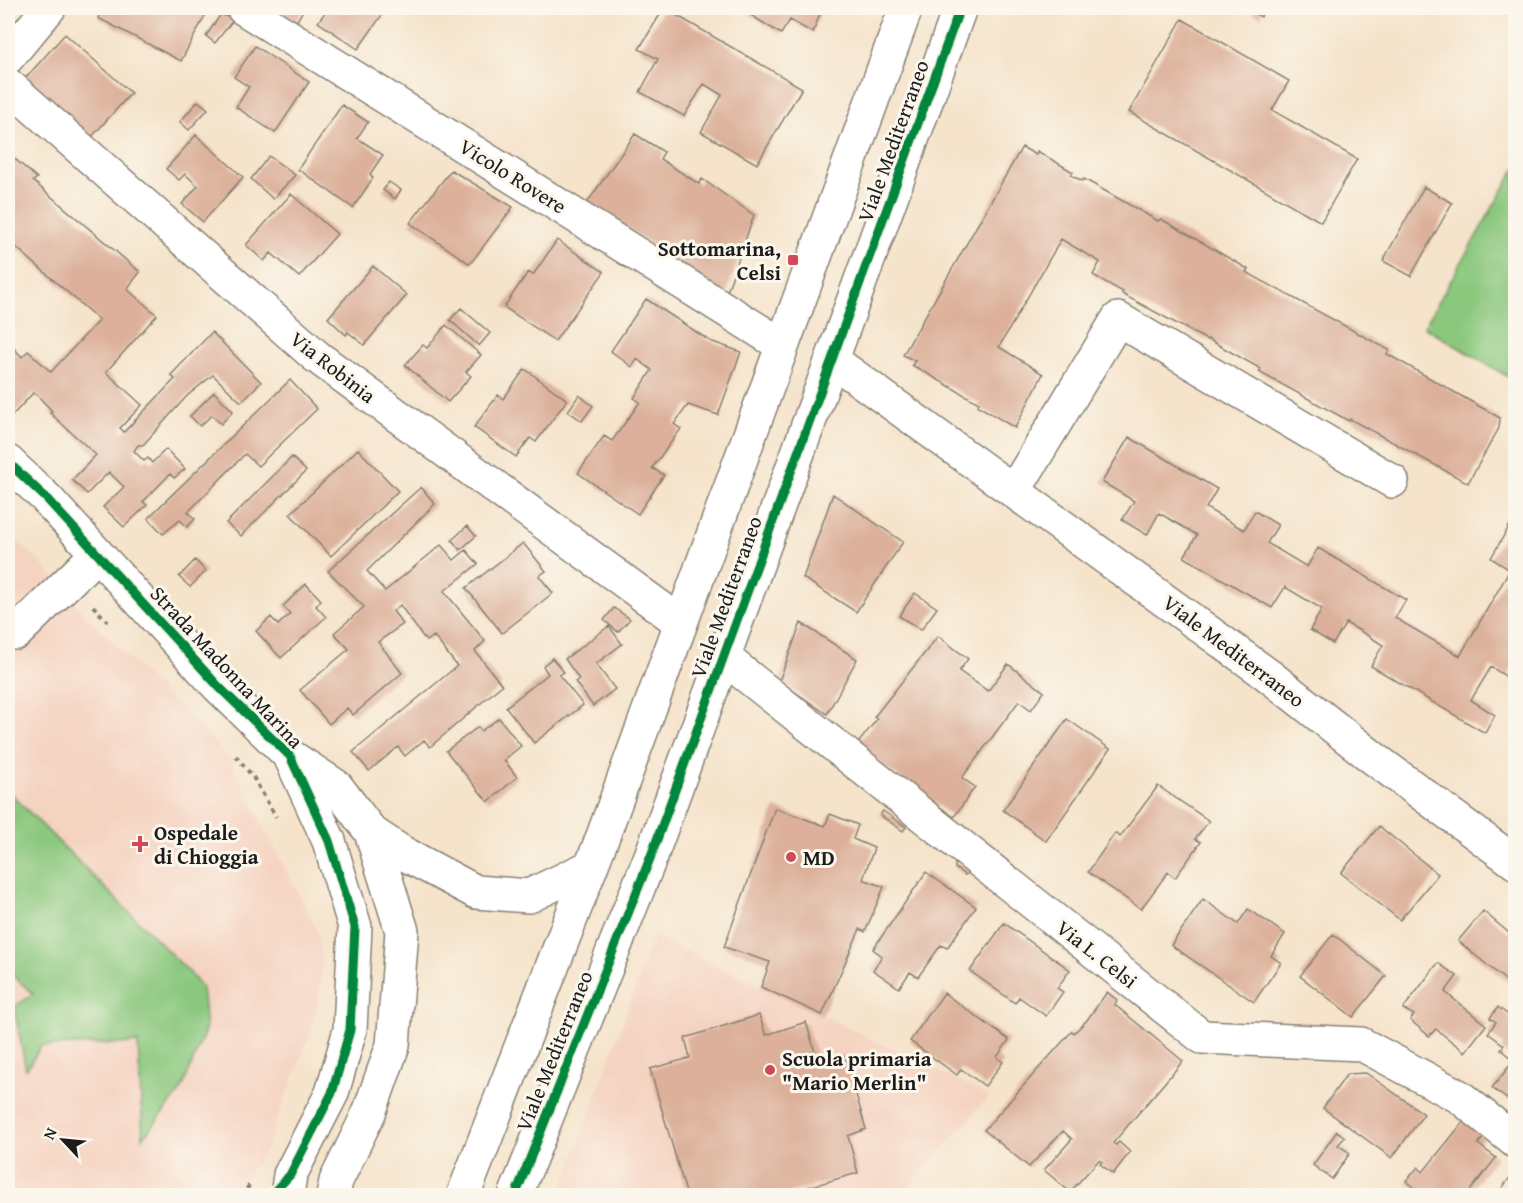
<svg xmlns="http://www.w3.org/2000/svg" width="1523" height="1203" font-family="'Gentium Book Plus',serif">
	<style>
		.built { fill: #f5d3c1 }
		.green { fill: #8bc87e; stroke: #54724d; stroke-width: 1.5 }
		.building { fill: #dcb09a }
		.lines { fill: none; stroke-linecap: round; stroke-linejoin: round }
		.minor-casing { stroke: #888073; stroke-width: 36 }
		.path { stroke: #888073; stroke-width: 4; stroke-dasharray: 4.5 4.5; stroke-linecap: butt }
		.minor { stroke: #fff; stroke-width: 33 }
		.cycleway-casing { stroke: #fbf7ec; stroke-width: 13 }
		.cycleway { stroke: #00873e; stroke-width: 9 }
		.poi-dot { fill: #d1495b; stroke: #fbf7ec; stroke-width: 2 }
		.labels { text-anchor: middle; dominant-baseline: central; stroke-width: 6; stroke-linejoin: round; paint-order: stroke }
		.street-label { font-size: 21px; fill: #1c1c1c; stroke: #fbf7ec }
		.poi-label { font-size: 21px; font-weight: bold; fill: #1c1c1c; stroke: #fbf7ec; text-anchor: start }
	</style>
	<rect width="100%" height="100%" fill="#fbf7ec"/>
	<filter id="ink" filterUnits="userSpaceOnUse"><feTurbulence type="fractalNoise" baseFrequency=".0167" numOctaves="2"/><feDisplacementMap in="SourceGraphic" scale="12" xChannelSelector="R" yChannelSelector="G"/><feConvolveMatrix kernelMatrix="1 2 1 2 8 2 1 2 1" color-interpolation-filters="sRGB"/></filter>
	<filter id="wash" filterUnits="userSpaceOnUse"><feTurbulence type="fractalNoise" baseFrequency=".008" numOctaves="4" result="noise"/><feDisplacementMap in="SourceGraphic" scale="24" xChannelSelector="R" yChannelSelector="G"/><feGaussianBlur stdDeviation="1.35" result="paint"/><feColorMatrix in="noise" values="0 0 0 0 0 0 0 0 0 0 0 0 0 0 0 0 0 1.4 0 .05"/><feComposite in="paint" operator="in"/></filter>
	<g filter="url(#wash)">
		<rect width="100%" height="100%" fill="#f5e3ca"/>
		<path class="built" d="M8,533L38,559L82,612L228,756L318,932L323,965L314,1024L266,1149L233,1195H8Z
			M654,936L822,1015L989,1096L902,1195L560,1196Z"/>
		<path class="green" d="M1515,169V381L1424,327Z
			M8,791L190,973L202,988L206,1028L182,1089L143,1138L138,1043L41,1046L26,1070L14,1007L33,994L8,971Z"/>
		<g id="blocks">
			<path class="building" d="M103,8H209L181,61L98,18Z
				M280,8H304L297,21L278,12Z
				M328,8H387L358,49L318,22Z
				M664,8L802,88L757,164L701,132L722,95L704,84L684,116L640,92L658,59L639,49Z
				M752,8H822L813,33L790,20L781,34L749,14Z
				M1245,8H1264L1261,17Z
				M221,14L233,20L215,43L206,36Z
				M1182,19L1289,81L1272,110L1357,159L1321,222L1129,112Z
				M65,34L131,93L89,140L23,81Z
				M255,46L309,82L275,133L236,107L249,87L234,77Z
				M198,101L208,109L189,130L180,122Z
				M342,105L368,122L357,138L383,155L370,174L373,178L353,208L298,169Z
				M635,134L664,152L660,159L699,184L702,179L754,215L723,303L656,247L616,221L612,226L584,207Z
				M196,135L243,177L203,222L182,204L198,186L185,174L179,180L166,169Z
				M1022,147L1036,155L1037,151L1073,172L1071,175L1082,181L1084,179L1158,221L1161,219L1248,269L1246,272L1389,350L1387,354L1500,418L1499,428L1468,483L1350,419L1349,421L1259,372L1261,369L1208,339L1207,340L1122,294L1123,292L1093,275L1100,262L1061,239L999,347L1043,374L1015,428L978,406L979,403L912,365L915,361L903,355Z
				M8,153L37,178L33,181L140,272L127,289L157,315L106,372L142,405L120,428L124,432L175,379L171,375L212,332L261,382L241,402L213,375L187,396L143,445H138L134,451L144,461L148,458L152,463L166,449L185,469L174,478L170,474L143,502L147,505L124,527L103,507L124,487L109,472L87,494L72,480L96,455L50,413L52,411L39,397L33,393L10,418L8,415V342L22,357L28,351L51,372L99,320L8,240Z
				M269,156L295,175L273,199L251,179Z
				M451,170L513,207L470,264L410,223Z
				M389,182L401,190L395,199L383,190Z
				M1424,187L1452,203L1411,276L1383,261Z
				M291,194L337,234L299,277L271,253L264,261L246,245Z
				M557,240L604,272L555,341L504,307L528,272L533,275Z
				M373,266L407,295L364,345L348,332L346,335L328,318Z
				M646,299L710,341L741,352L718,415L688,405L674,424L681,429L652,468L664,475L638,514L578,473L604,436L612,441L640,402L634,398L652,370L637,359L632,367L611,351Z
				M461,308L490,333L479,346L450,320Z
				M446,325L481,355L466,372L471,376L448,402L405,365L423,345L427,348Z
				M525,369L567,400L536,442L530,438L516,457L474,427L498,395L503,399Z
				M290,380L317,409L258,466L245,454L188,512L195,519L187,527L180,520L163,534L148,518Z
				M214,392L233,411L221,424L212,415L200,426L190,416Z
				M579,395L593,406L582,421L568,411Z
				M1129,437L1217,489L1206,508L1244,530L1255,511L1278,525L1267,543L1307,567L1318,548L1406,600L1395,618L1460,656L1510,570L1491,558L1515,516V662L1507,677L1491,667L1471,700L1495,715L1485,733L1371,666L1383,645L1362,632L1346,623L1333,644L1310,630L1322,609L1285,587L1272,608L1184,557L1197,535L1159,513L1147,535L1122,520L1134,501L1102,482Z
				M358,449L398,491L331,556L290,514Z
				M292,457L306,471L241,536L226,523Z
				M421,487L435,504L367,571L385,591L441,545L454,560L466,550L478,564L444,591L485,641L475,651L502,685L430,747L424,740L405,756L398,747L369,771L353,752L457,666L434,636L426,641L400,605L393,611L403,624L378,642L402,673L353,715L347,708L329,724L300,690L349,649L334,633L364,607L328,571Z
				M833,494L903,542L856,612L803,578Z
				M467,526L476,536L460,550L452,540Z
				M523,543L546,571L539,576L553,593L502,633L466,588Z
				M195,560L206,571L190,587L179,577Z
				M306,584L321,600L316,606L326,617L281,658L256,631L271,617L278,625L290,614L283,606Z
				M915,593L937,608L921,630L899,616Z
				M614,608L630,619L618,632L604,620Z
				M801,623L857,659L827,714L779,681Z
				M609,626L622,644L596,664L615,689L593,706L575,682L579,679L565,659Z
				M938,636L968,659L959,671L988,691L1008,664L1044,692L1031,710L1019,701L962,778L975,787L954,817L856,746L877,719L874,717Z
				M552,658L564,672L559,675L583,705L534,743L506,707L548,674L543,666Z
				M499,718L521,746L504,760L517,777L488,802L446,751L478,727L481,731Z
				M1067,719L1110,749L1046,841L1003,810Z
				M1158,786L1209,821L1195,839L1201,842L1175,878L1168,872L1141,909L1088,872L1115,833L1120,837Z
				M775,808L825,826L830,814L858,825L853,839L874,848L863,879L884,887L865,932L860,929L822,1015L761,987L770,962L724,947Z
				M883,811L906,827L903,831L880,815Z
				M1379,826L1438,874L1400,920L1341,873Z
				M955,862L973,871L965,875L955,868Z
				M926,872L976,907L947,948L941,945L918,977L910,972L899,988L873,970L882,956L873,949Z
				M1203,899L1238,924L1248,909L1285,934L1271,956L1281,963L1254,1002L1171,945Z
				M1483,911L1515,938V988L1458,941Z
				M1004,923L1070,970L1057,988L1063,992L1046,1016L1019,997L1015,1003L970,971Z
				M1333,934L1386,976L1353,1017L1300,976Z
				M1438,963L1457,976L1445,992L1486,1025L1465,1052L1436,1029L1429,1036L1410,1020L1414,1015L1403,1009Z
				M1107,992L1117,1000L1115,1005L1183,1061L1113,1143L1116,1145L1119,1142L1130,1152L1113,1174L1100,1164L1102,1162L1099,1160L1070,1192L1044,1170L1072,1139L1063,1131L1029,1167L984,1130L1072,1031L1074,1033L1087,1020Z
				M944,993L1009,1040L997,1057L1003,1062L985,1086L961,1069L957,1075L910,1041Z
				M1498,1007L1515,1020V1097L1511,1102L1492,1088L1514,1060L1501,1049L1504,1045L1488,1033L1496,1022L1490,1018Z
				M759,1015L766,1035L806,1022L819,1065L845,1056L866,1129L848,1136L858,1173L777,1196H687L650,1069L690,1058L685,1038Z
				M1366,1073L1424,1114L1392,1158L1323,1108L1347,1074Z
				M1464,1121L1484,1137L1478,1144L1496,1158L1466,1196H1451L1444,1190L1439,1196H1426L1406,1181L1418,1167L1423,1172Z
				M1337,1131L1345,1137L1338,1145L1350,1153L1332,1179L1313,1165Z
				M1515,1171V1196H1496Z"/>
		</g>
	</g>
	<g filter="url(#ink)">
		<use href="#blocks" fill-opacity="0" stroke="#888073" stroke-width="1.5"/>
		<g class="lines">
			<defs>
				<path id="minor" d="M243,8L782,345
					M8,57L49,8
					M8,85L317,357L680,622
					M832,360L1268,675L1372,757L1516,863
					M8,462L46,498L219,687L290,756L336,786L371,832L402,931L393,1045L369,1113L336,1181L333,1196
					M1014,491L1118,319L1392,481
					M16,633L97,554
					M723,657L1202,1037L1361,1044L1460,1097L1516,1142
					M371,832L401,852L476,892L529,896L590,867
					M287,1196L290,1175L332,1093L350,1030L355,927L329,841L290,756
					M463,1196L603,836L906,8
					M515,1196L651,856L960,8"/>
			</defs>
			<use href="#minor" class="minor-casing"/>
			<path class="path" d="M93,606L108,622
				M236,756L253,777L276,817
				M241,1196L252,1182"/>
			<use href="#minor" class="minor"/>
			<defs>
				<path id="cycleway" d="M8,462L46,498L219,687L290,756L329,841L355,927L350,1030L332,1093L290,1175L270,1196
					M515,1196L651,856L960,8"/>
			</defs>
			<use href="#cycleway" class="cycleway-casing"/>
			<use href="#cycleway" class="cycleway"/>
		</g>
	</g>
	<g class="poi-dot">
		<rect x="787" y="254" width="12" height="12" rx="3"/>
		<path d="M137 835h6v6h6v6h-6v6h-6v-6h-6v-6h6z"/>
		<circle cx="791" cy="857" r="6"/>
		<circle cx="770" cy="1070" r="6"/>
	</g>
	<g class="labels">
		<g class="street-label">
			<text transform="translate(893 141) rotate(-70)">Viale Mediterraneo</text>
			<text transform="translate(513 176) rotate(32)">Vicolo Rovere</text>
			<text transform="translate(333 367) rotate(38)">Via Robinia</text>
			<text transform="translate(726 597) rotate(-70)">Viale Mediterraneo</text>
			<text transform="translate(1234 651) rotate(37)">Viale Mediterraneo</text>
			<text transform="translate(227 667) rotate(47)">Strada Madonna Marina</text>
			<text transform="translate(1097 954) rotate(38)">Via L. Celsi</text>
			<text transform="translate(554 1051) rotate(-68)">Viale Mediterraneo</text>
		</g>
		<g class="poi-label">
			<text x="781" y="248" text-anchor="end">Sottomarina,<tspan x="781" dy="24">Celsi</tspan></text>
			<text x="154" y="832">Ospedale<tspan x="154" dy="24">di Chioggia</tspan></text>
			<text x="803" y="857">MD</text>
			<text x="782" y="1058">Scuola primaria<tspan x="782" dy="24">"Mario Merlin"</tspan></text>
		</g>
	</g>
	<rect width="1523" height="1203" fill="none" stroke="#fbf7ec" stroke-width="30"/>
	<g transform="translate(63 1140) rotate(296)" stroke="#fbf7ec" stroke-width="4.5" paint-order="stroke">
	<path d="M0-4.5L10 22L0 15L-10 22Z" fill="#1c1c1c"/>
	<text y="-9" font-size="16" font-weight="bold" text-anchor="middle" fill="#1c1c1c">N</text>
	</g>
</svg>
